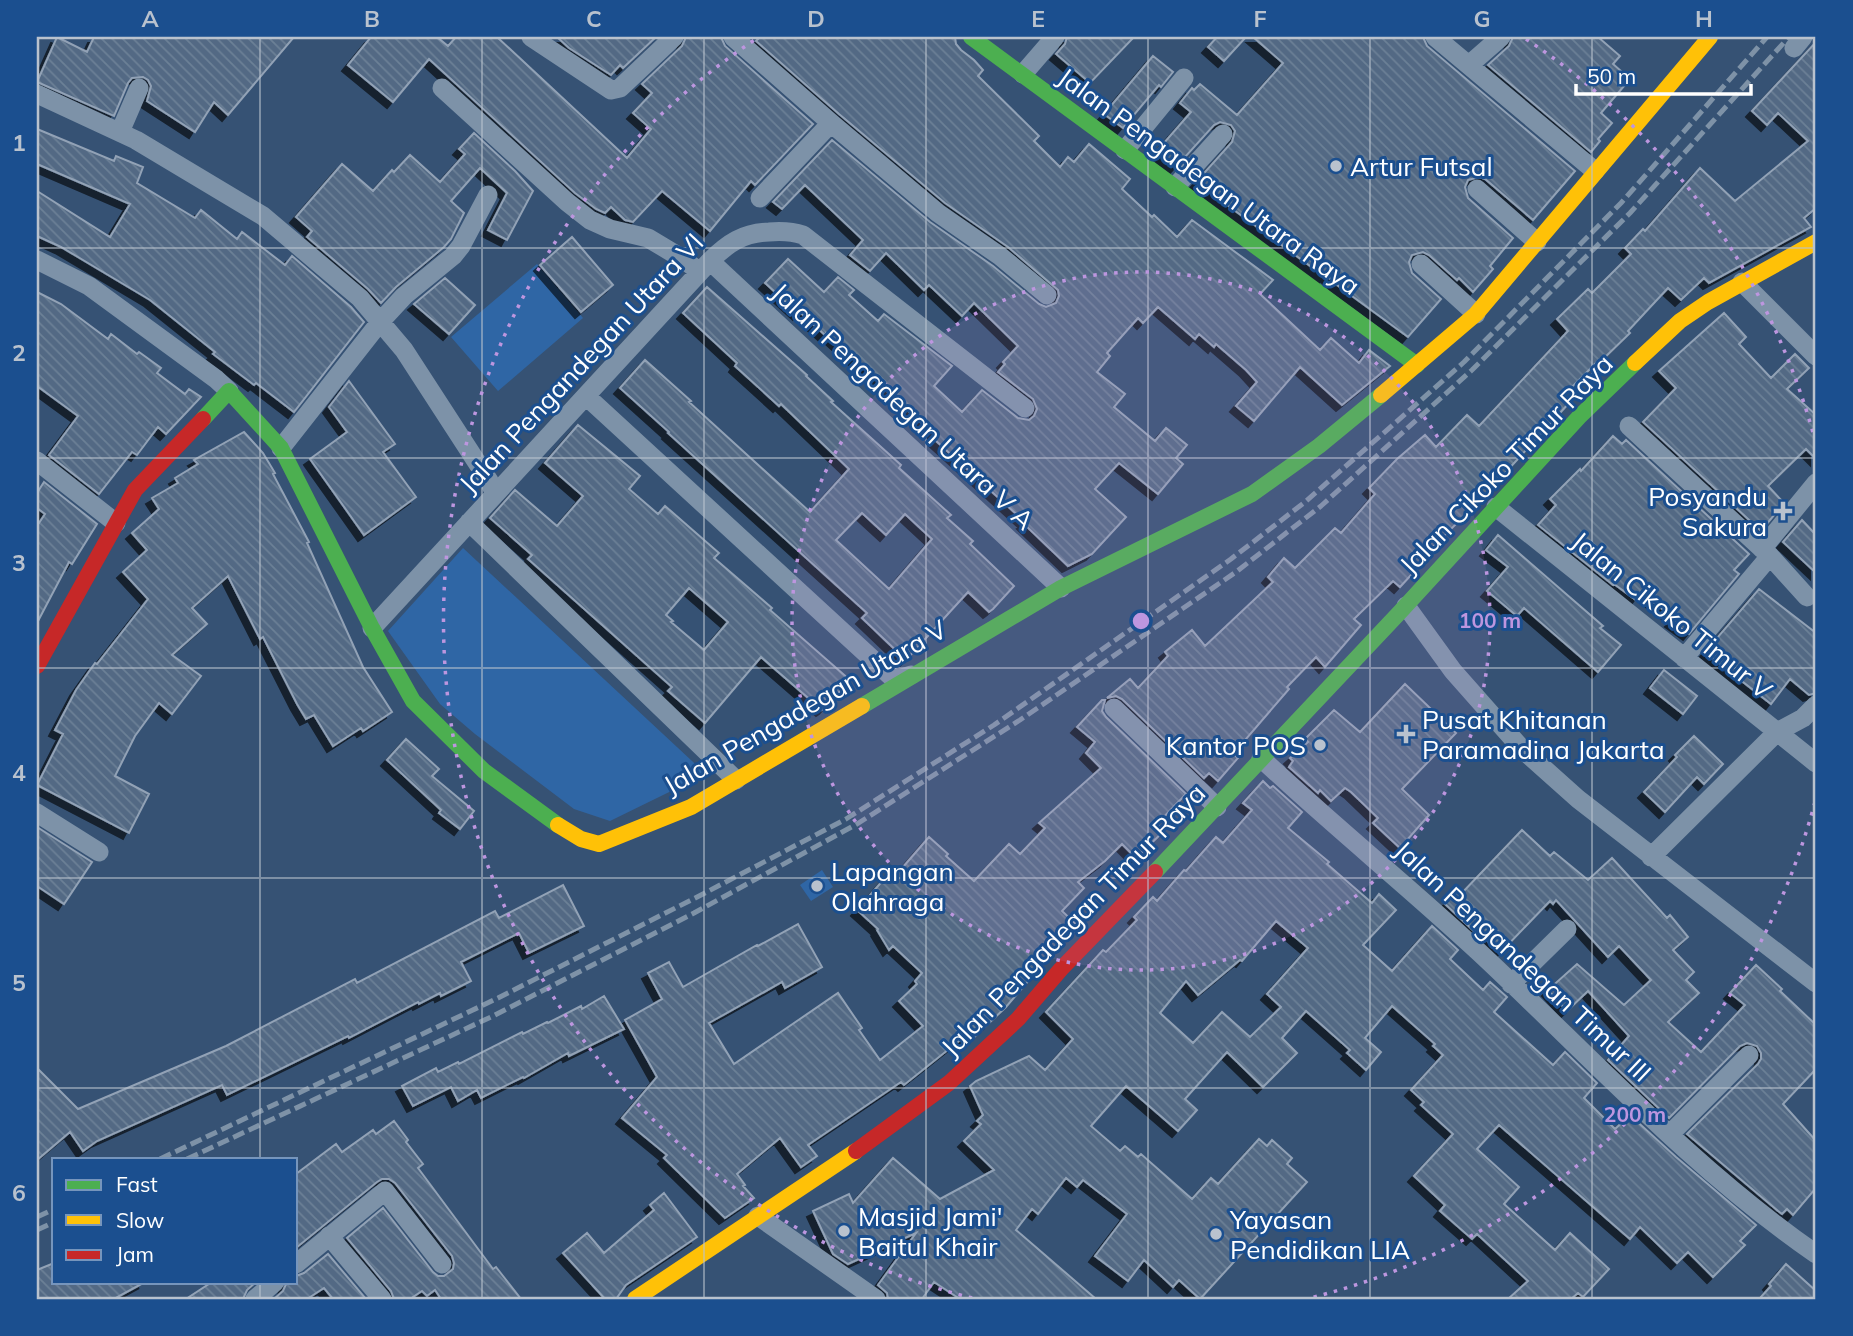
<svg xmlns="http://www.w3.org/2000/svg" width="1853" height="1336" font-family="Mulish,sans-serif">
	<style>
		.garden { fill: #2f66a5 }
		.building { fill: url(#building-back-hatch); stroke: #92a2b6; stroke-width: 2; fill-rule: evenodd; filter: url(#shadow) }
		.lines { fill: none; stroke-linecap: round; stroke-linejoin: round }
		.street { stroke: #7d92a8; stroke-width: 19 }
		.fast { stroke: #4caf50; stroke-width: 16 }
		.slow { stroke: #ffc107; stroke-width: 16 }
		.jam { stroke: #c62828; stroke-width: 16 }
		.rail { stroke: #7e92a7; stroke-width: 5; stroke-dasharray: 12 5; stroke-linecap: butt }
		.grid { fill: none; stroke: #b9c2ce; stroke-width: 2; stroke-opacity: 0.55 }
		.ring { fill: none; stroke: #bd96df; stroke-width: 3.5; stroke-dasharray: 3.5 7 }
		.poi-dot { fill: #b9c2ce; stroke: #1b4f8f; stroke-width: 2.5 }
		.labels { text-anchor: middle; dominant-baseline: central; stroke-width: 6; stroke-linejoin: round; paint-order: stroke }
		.poi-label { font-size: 26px; fill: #fff; stroke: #1b4f8f; text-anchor: start }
		.street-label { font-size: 26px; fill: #fff; stroke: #1b4f8f }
		.centre { fill: #bd96df; stroke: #1b4f8f; stroke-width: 3.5 }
		.ring-label { font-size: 21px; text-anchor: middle; font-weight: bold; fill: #bd96df; stroke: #1b4f8f; stroke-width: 6; stroke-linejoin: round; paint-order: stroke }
		.neatline { fill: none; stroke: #b9c2ce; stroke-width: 2.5 }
		.grid-label { font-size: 23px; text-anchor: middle; font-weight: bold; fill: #b9c2ce }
	</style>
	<defs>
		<pattern id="building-back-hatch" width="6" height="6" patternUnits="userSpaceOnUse" patternTransform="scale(1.75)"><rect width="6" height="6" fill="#526984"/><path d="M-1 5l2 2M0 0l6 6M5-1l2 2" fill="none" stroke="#6c8096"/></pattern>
		<filter id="shadow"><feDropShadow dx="-6" dy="6" stdDeviation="0" flood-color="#0009"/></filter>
	</defs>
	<rect width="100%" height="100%" fill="#365274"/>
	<path class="garden" d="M537,264L583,318L498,391L451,337Z
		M463,548L706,774L610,821L574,809L475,734L440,704L388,631Z
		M822,870L833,887L811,901L800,885Z"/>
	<path class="building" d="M57,37L87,52L94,37H294L228,115L214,102L195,132L147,101L151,86L148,80L143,77L132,78L128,83L114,116L37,82Z
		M371,37H437L448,46L456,37H497L627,158L651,129L633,113L652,93L642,84L682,46L686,37H721L725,46L813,124L755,185L751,181L710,231L662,191L633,222L625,220L611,207L605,213L596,209L575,193L429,59L393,102L348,65Z
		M557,37H656L623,68L620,65L611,75L569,48Z
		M760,37H955L956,44L961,50L974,60L983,70L978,76L1039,136L1034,141L1060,167L1068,157L1074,162L1089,144L1130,179L1122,189L1152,217L1154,215L1177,237L1192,220L1273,280L1260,294L1320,350L1331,338L1359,363L1369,350L1390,366L1342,405L1300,367L1254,421L1236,406L1257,382L1246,370L1216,344L1214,347L1199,334L1195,339L1158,307L1143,323L1138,318L1107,353L1110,356L1097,372L1125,394L1114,407L1155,441L1166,428L1187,445L1176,458L1183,464L1158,494L1119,463L1095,489L1126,517L1092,554L1068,566L1023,523L1025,522L934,439L936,436L888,392L889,390L826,333L825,335L801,313L799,314L765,283L788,259L824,292L838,277L854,290L849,295L878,321L884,314L952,366L934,386L962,412L982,390L1018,418L1029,420L1034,416L1037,409L1033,399L998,372L1005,364L1003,362L1018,346L974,303L962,316L929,285L924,290L886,253L870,271L850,255L863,240L805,185L782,209L773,202L832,140L930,222L993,266L1039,304L1046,307L1056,303L1059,296L1058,290L1008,247L945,203L839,114L756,41Z
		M1067,37H1134L1090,83L1056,54L1065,44Z
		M1217,37H1246L1224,61L1208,47Z
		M1253,37H1423L1427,46L1575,171L1533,220L1485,179L1479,177L1468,180L1465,187L1468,198L1513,238L1490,266L1493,269L1473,292L1459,278L1457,280L1429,255L1423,252L1412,255L1409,262L1412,273L1441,299L1408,337L1337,285L1326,275L1325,277L1196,182L1232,142L1235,131L1231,125L1220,122L1214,125L1176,167L1156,152L1191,112L1180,103L1192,88L1194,90L1200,84L1237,115L1283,63Z
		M1513,37H1598L1620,56L1613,64L1630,79L1601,113L1612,123L1598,139L1600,141L1591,152L1488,65L1509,46Z
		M1816,42V208L1804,218L1811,227L1709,283L1704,278L1681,300L1668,288L1628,331L1630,333L1599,363L1598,361L1563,396L1570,402L1483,497L1433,547L1435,549L1400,587L1393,581L1354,619L1361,625L1325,667L1316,657L1287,687L1289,689L1233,754L1238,758L1218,781L1209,773L1204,778L1122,699L1116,696L1107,698L1130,679L1138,688L1168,656L1165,652L1192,630L1205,646L1273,582L1268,577L1284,558L1295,568L1335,528L1341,533L1375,494L1369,488L1397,459L1425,435L1436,447L1467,415L1479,426L1568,331L1557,319L1588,289L1592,293L1631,254L1625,248L1643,229L1645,231L1700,168L1735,201L1808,141L1778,113L1767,125L1752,111Z
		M1153,56L1173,72L1161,87L1159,85L1123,128L1104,114Z
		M37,129L114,161L116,156L143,167L137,183L195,218L201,210L237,239L242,232L285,265L292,256L351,307L364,322L294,412L256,383L254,385L213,354L215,352L150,300L61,247L37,236V191L110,237L130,204L37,164Z
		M474,133L515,171L533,191L507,240L488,230L507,193L480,168L451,201L464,213L451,239L444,247L396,287L381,303L368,289L307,237L312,231L296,217L342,164L373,191L392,170L394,172L410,155L440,182L465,154L459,149Z
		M572,237L613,285L581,312L540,265Z
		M445,278L475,305L449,334L414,304Z
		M707,287L807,375L806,376L833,401L831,402L901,465L899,468L951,515L947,518L973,541L970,544L1014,586L993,609L989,612L968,592L906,660L862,618L867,613L668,433L669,432L620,388L645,360L691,401L689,402L810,512L849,469L781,404L779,406L735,366L737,363L683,313ZM862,513L886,535L905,514L932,539L889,589L836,540Z
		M37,292L61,304L108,339L111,334L137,354L139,352L161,368L157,373L185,394L189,389L201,397L166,434L158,427L137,455L132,452L99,494L49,455L78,416L37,386Z
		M1724,313L1746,337L1739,344L1771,378L1795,354L1809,368L1787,389L1816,415V459L1806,449L1768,486L1784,503L1761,531L1643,422L1676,388L1659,371Z
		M349,381L395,444L383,452L416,497L364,535L310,459L347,432L329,407Z
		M578,425L640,476L629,489L658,514L665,506L719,553L714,558L772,608L770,610L850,680L825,708L822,710L761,657L705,723L668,691L672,687L528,559L532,555L490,518L515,490L557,526L583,496L545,463ZM689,588L728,622L704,650L671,622L673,621L666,615Z
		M244,432L263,453L275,473L273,474L309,542L307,543L363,667L392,712L363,731L361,728L333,746L314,715L306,719L297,704L263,637L260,639L228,576L192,608L207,624L172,655L201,676L172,714L159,703L135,736L115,776L149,794L129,833L37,785L63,734L55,730L76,690L95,663L97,664L148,599L123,572L147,550L132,533L159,509L152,498L178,483L175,478L198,464L194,460Z
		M1613,436L1622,444L1626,440L1749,554L1734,570L1739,574L1689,634L1671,621L1674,618L1641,593L1636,600L1614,584L1613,585L1538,525L1556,505L1550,499L1580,469L1581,471Z
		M44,482L97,524L72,564L69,562L37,623V526L45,514L37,508V493Z
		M1802,520L1816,535V573L1783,542Z
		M1498,535L1603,626L1600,628L1621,645L1598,672L1524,608L1517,616L1487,591L1508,567L1486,550Z
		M1759,589L1816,633V693L1809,695L1790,679L1771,704L1705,652Z
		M1664,670L1697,696L1683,714L1650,688Z
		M1405,684L1456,733L1402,789L1429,815L1400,848L1373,823L1378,818L1351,792L1345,788L1331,801L1320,790L1318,793L1289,767L1293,761L1290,758L1308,742L1305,739L1334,710L1360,732Z
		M1102,700H1105L1102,711L1106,717L1186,794L1157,824L1164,831L1136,858L1122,844L1105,861L1078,882L1084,888L1062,911L1079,927L1048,958L1006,1007L969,1042L964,1037L904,1085L901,1082L808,1145L817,1156L801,1167L780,1138L737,1174L745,1185L743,1186L754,1198L725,1218L664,1158L667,1155L622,1118L657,1077L625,1020L662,999L648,973L669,962L683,987L757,945L758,946L798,924L822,967L785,988L782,982L709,1023L734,1064L838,993L862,1028L859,1030L880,1060L923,1026L899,1001L917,984L915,981L922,973L893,946L889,950L877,930L878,929L857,910L892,870L897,874L929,837L948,854L946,856L974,881L1009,844L1020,854L1045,828L1039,823L1101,768L1086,753L1095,742L1077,727Z
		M1694,736L1723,764L1704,784L1697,777L1665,812L1644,792L1677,757L1675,755Z
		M406,739L439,769L432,776L474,811L460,829L439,813L441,810L387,760Z
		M1263,781L1270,788L1273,786L1302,812L1288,828L1329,862L1327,864L1372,903L1379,894L1396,910L1363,945L1392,971L1432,926L1458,950L1450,959L1483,990L1490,982L1507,997L1494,1012L1553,1065L1565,1052L1597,1083L1584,1098L1615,1129L1630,1115L1676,1157L1756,1225L1740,1241L1745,1245L1713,1277L1688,1252L1677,1263L1640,1227L1630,1239L1499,1125L1477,1149L1519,1187L1504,1204L1555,1250L1570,1233L1609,1269L1583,1297L1578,1293L1571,1299H1508L1528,1281L1477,1234L1472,1239L1440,1211L1445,1205L1414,1176L1453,1134L1421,1105L1424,1102L1411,1090L1443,1055L1433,1046L1435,1044L1392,1006L1365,1038L1381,1052L1366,1070L1347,1053L1350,1050L1306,1011L1282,1038L1297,1053L1263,1087L1227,1052L1185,1099L1197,1110L1178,1131L1126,1086L1091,1126L1120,1151L1125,1146L1138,1157L1141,1154L1192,1199L1211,1178L1218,1184L1259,1139L1267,1146L1272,1140L1292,1158L1287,1164L1307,1182L1200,1299L1179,1280L1173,1287L1144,1260L1128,1281L1095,1256L1127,1214L1083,1180L1077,1187L1066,1178L1038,1214L1032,1209L1016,1230L1096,1299H960L934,1282L922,1299H888L887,1293L878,1285L916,1233L848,1264L833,1254L813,1211L849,1194L853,1203L893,1158L940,1199L994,1170L964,1141L981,1124L977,1121L983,1115L970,1086L976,1081L1029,1056L1045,1070L1073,1039L1046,1012L1103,950L1106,952L1137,920L1134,917L1153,897L1157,901L1184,870L1186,871L1216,837L1223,843L1252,810L1243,803ZM1276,921L1308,948L1267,994L1281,1007L1250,1037L1222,1012L1193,1043L1160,1013L1186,981L1198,995L1240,960L1242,961Z
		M37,827L92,862L64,904L37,886Z
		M1522,830L1550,856L1554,852L1588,880L1612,858L1667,918L1670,915L1688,937L1673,950L1694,972L1686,980L1699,993L1668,1022L1701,1052L1745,1005L1730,993L1756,965L1782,989L1780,991L1816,1025V1069L1783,1104L1816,1141V1188L1793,1215L1787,1209L1782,1214L1778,1211L1687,1134L1758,1064L1761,1059V1053L1757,1046L1747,1043L1740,1046L1669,1118L1608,1060L1629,1036L1588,991L1567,1011L1548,990L1577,964L1624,1005L1651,980L1619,946L1608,957L1556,900L1553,904L1550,901L1500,953L1476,930L1475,932L1445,904L1457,892L1460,895Z
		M563,885L584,926L529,953L519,933L461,962L471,981L441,996L440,993L419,1004L418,1002L349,1038L348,1036L227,1095L222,1085L97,1141L83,1151L70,1132L37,1160V1068L78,1109L226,1046L355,979L357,983L495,911L499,918Z
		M604,996L624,1029L569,1056L568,1053L524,1078L523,1077L481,1098L477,1090L458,1101L451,1087L413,1106L402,1086L436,1068L438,1072L458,1062L459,1064L522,1032L523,1034L547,1022L548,1023L581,1006L582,1009Z
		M394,1121L408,1140L406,1142L423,1164L418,1168L493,1269L496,1267L521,1299H441L435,1290L427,1296L422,1291L410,1299H394L391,1291L347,1238L383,1208L433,1272L438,1276H444L453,1269L454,1263L452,1256L395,1183L389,1179H382L377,1182L296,1248V1174L336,1144L342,1152L373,1130L376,1134Z
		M664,1193L697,1237L626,1285L616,1299H605L563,1253L587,1233L604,1253L654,1210L650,1205Z
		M328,1254L366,1299H333L324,1288L307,1299H274L283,1291L287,1282H296V1276L304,1273Z
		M54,1263V1282H145L114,1299H37V1270Z
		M1786,1264L1816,1291V1299H1759L1771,1286L1769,1284Z
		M212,1282H256L247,1290L243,1299H186Z"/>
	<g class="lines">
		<path class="street" d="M531,37L611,90L620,88L674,37
			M733,37L831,123L938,213L1000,256L1047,295
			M1435,37L1595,171
			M1794,48L1803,37
			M1469,65L1501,37
			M1023,74L1055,37
			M442,88L567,202L590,220L610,229L648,238L683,259L700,272
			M37,94L136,140L263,216L360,298L404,350L489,481L495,494
			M120,132L139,88
			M1125,150L1184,78
			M1175,187L1223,134
			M1477,189L1537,242
			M760,198L831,123
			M37,260L89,286L216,379L229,391
			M710,261L1061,588
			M1421,264L1476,314
			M1742,282L1816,356
			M586,396L895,680L911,675
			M1629,426L1770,556L1807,597
			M281,448L380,322L404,296L453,256L461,246L488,195
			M37,461L116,523
			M1496,507L1816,763
			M469,522L736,780
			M1762,549L1816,483
			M1406,606L1453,671L1522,749L1578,799L1816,983
			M372,628L710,261C728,243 743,233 769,232C781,231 791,231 803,235L1025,408
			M1684,658L1770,556
			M1114,708L1217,807
			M1261,758C1332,825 1408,886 1480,953C1589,1055 1693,1169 1816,1254
			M37,813L99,852
			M1651,857L1777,732L1803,718L1816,705
			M1511,984L1567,929
			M1670,1134L1749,1055
			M758,1216L876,1299
			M329,1236L382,1299
			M296,1264L385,1191L442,1264
			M255,1299L275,1282"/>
		<path class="fast" d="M971,37L1417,365
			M203,419L229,391L281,448L372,628L413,701L484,771L558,825
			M862,706L1061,588L1252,494L1319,446L1381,395
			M1155,872L1400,612L1579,417L1635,363"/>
		<path class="slow" d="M1635,363L1680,321L1708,302L1816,242
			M1381,395L1476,314L1710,37
			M558,825L581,839L599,844L691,807L862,706
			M635,1299L856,1151"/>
		<path class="jam" d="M37,666L135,490L203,419
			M856,1151L949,1083L1018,1019L1061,969L1155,872"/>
		<path class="rail" d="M160,1159L498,998L701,895L846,819L994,725L1231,559L1305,502L1395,423L1464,362L1621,203L1767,37
			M187,1159L493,1016L694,913L857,824L1020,720L1236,572L1321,506L1472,370L1630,213L1789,37
			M37,1217L54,1209
			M37,1230L54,1222"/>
	</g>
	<path class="grid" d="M260,37V1159M482,37V1299M704,37V1299M926,37V1299M1148,37V1299M1370,37V1299M1592,37V1299M37,248H1816M37,458H1816M37,668H1816M37,878H1816M37,1088H1816M260,1282V1299"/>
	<circle cx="1141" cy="621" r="349" fill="#bd96df" fill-opacity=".12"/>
	<g class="ring">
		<circle cx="1141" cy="621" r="349"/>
		<path d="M1815 802A698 698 0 0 1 1310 1298M972 1298A698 698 0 0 1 756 39M1526 39A698 698 0 0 1 1815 440"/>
	</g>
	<g class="poi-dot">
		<circle cx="1336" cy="166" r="7"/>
		<path d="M1779.5 500.5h7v7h7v7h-7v7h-7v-7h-7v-7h7z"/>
		<path d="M1402.5 723.5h7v7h7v7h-7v7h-7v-7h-7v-7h7z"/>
		<circle cx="1320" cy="745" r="7"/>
		<circle cx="817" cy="886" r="7"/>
		<circle cx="844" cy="1231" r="7"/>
		<circle cx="1216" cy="1234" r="7"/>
	</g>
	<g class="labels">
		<g class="poi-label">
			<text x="1350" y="166">Artur Futsal</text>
			<text x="1767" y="496" text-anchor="end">Posyandu<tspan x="1767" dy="30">Sakura</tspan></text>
			<text x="1422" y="719">Pusat Khitanan<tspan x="1422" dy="30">Paramadina Jakarta</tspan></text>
			<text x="1306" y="745" text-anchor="end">Kantor POS</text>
			<text x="831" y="871">Lapangan<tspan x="831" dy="30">Olahraga</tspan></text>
			<text x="858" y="1216">Masjid Jami'<tspan x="858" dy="30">Baitul Khair</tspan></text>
			<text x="1230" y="1219">Yayasan<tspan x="1230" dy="30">Pendidikan LIA</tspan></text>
		</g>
		<g class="street-label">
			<text transform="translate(1209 181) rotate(36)">Jalan Pengadegan Utara Raya</text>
			<text transform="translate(581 363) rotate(-47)">Jalan Pengandegan Utara VI</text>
			<text transform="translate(903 406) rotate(43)">Jalan Pengadegan Utara V A</text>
			<text transform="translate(1506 464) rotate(-46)">Jalan Cikoko Timur Raya</text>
			<text transform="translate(1672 615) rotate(39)">Jalan Cikoko Timur V</text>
			<text transform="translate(805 707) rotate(-30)">Jalan Pengadegan Utara V</text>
			<text transform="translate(1073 920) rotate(-46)">Jalan Pengadegan Timur Raya</text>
			<text transform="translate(1523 961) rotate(43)">Jalan Pengandegan Timur III</text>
		</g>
	</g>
	<circle cx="1141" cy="621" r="10" class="centre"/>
	<g class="ring-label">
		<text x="1490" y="628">100 m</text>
		<text x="1635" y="1122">200 m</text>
	</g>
	<rect width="1853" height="1336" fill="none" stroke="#1b4f8f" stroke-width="77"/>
	<rect x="52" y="1158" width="245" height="126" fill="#1b4f8f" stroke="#7695bc" stroke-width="2"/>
	<rect x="66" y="1180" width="35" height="10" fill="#4caf50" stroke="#7695bc" stroke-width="2"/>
	<text x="116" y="1192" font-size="21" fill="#ffffff">Fast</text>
	<rect x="66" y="1215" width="35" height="10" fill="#ffc107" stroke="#7695bc" stroke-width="2"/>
	<text x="116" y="1228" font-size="21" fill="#ffffff">Slow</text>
	<rect x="66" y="1250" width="35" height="10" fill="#c62828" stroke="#7695bc" stroke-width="2"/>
	<text x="116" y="1262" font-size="21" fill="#ffffff">Jam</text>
	<path d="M1576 84v10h175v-10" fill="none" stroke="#ffffff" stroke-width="3.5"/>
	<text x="1587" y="84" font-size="21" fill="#ffffff" stroke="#1b4f8f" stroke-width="5" paint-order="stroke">50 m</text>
	<rect x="38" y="38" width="1776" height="1260" class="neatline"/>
	<g class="grid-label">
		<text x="150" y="27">A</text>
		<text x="372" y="27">B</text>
		<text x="594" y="27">C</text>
		<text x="816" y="27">D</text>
		<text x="1038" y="27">E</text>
		<text x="1260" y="27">F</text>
		<text x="1482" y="27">G</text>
		<text x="1704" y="27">H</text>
		<text x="19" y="151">1</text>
		<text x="19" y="361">2</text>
		<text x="19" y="571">3</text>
		<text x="19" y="781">4</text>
		<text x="19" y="991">5</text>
		<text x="19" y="1201">6</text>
	</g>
</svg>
